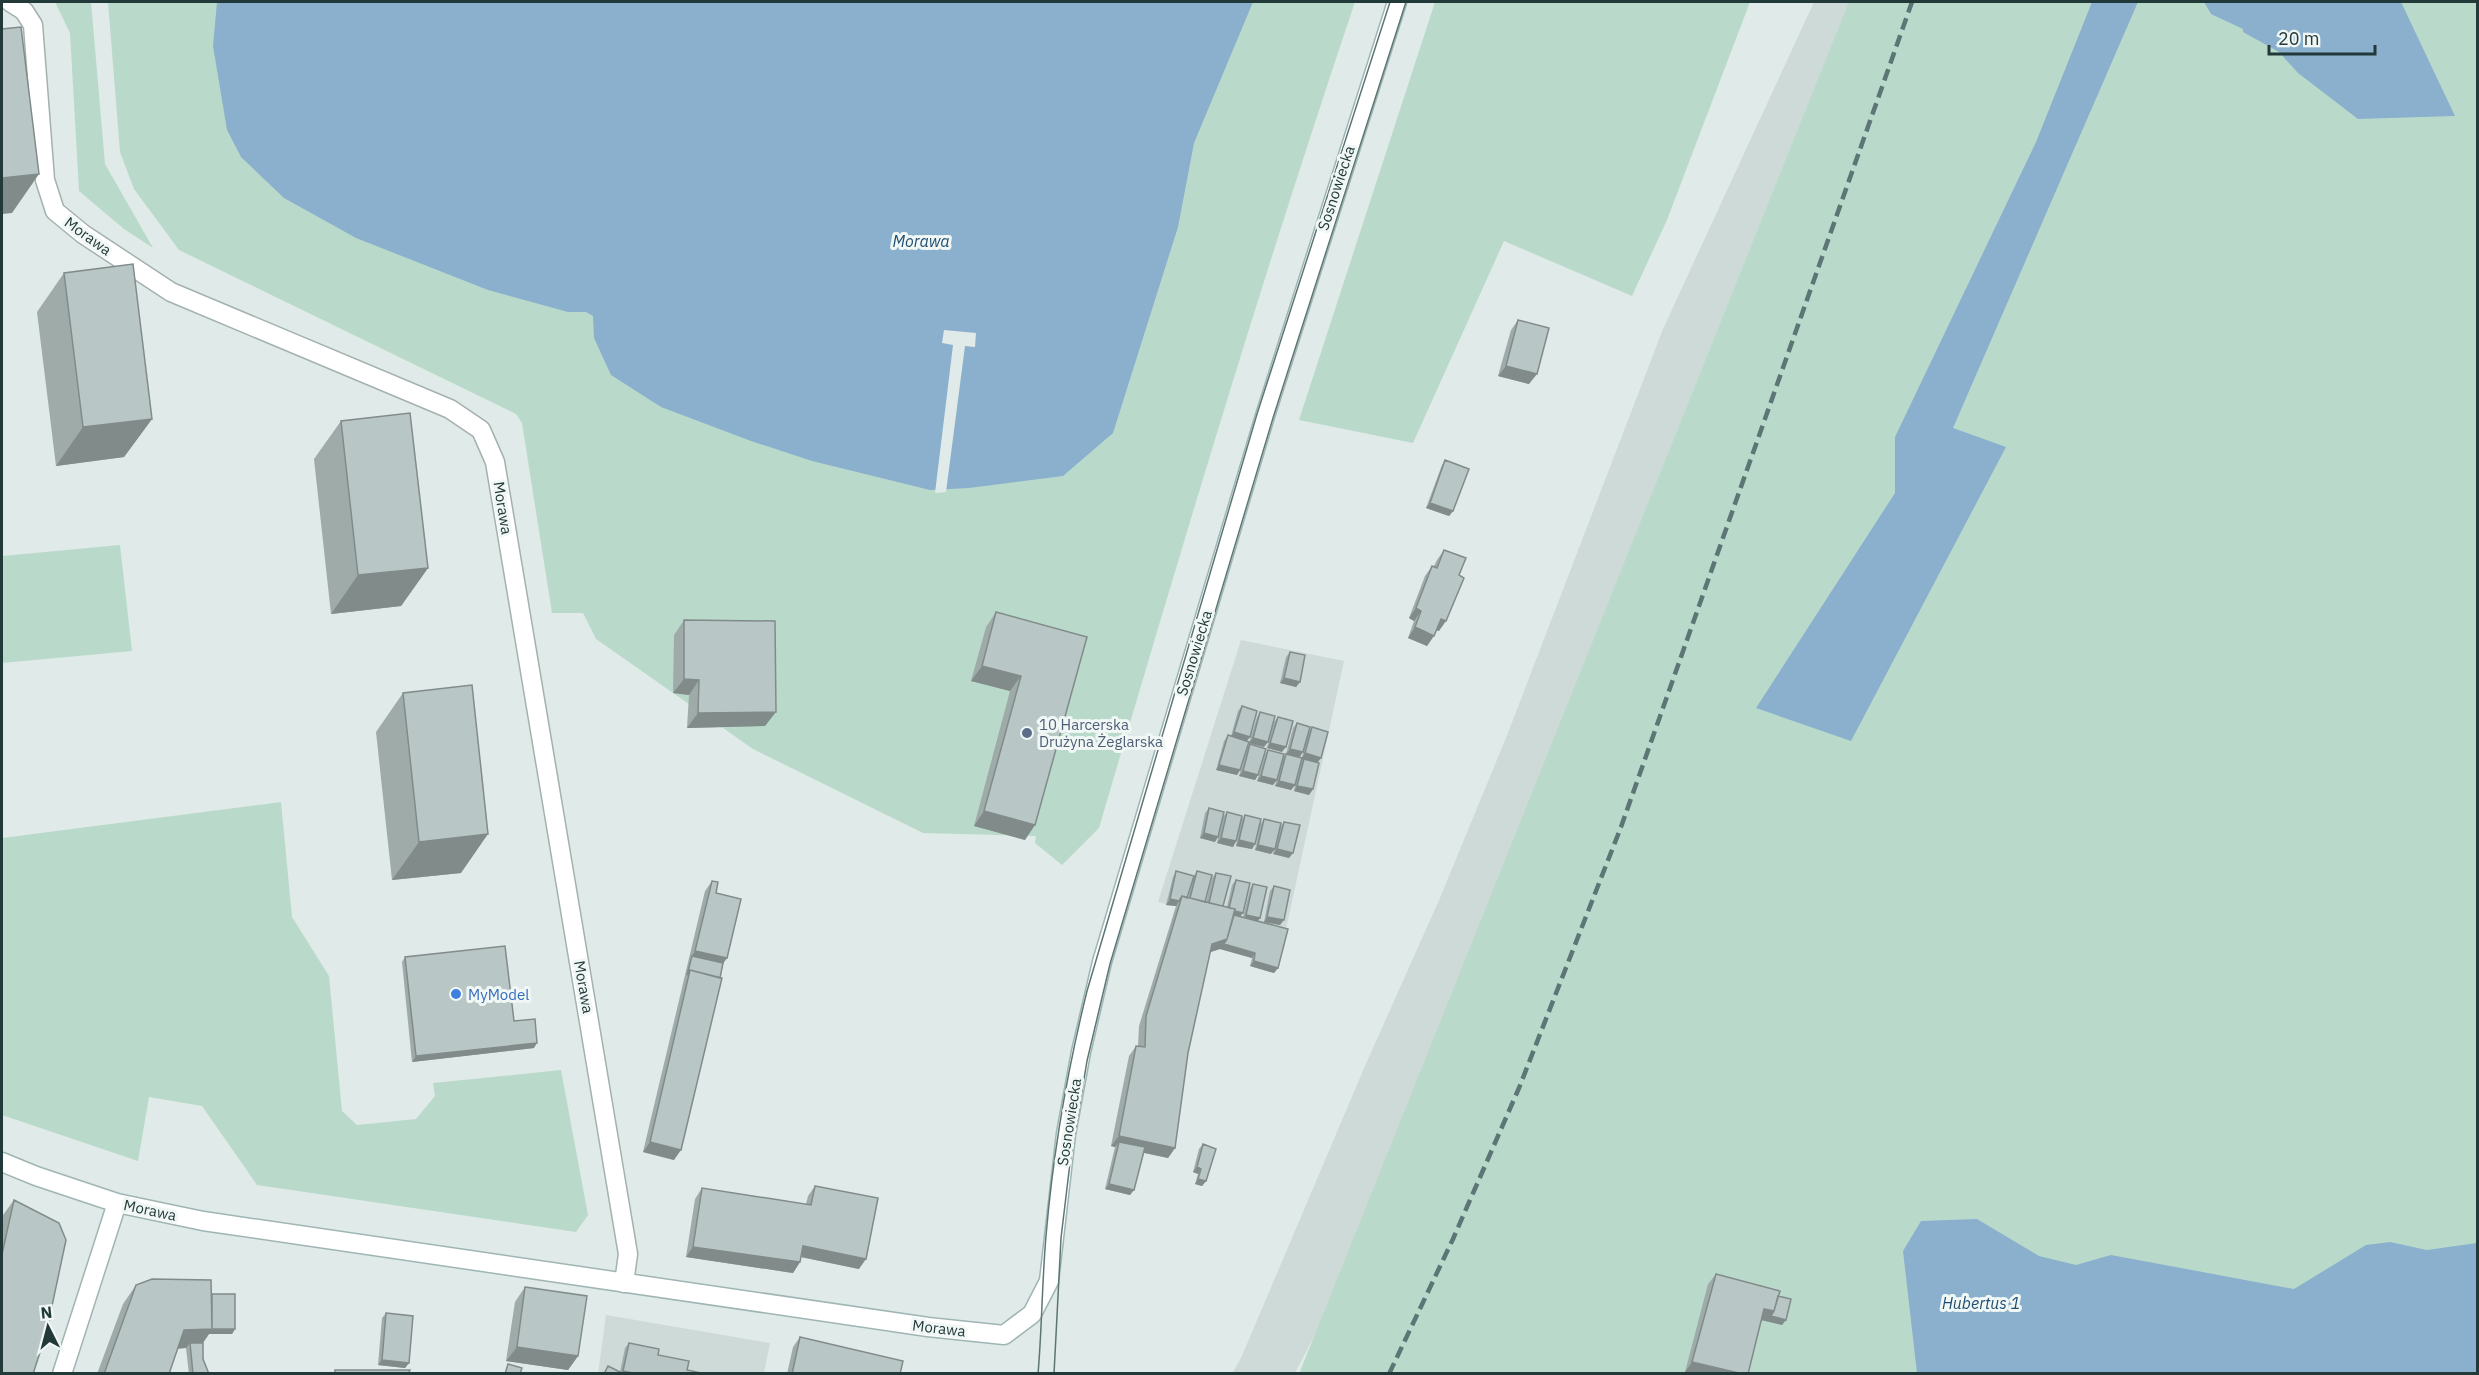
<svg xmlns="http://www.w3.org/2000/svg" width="2479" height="1375" viewBox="0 0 2479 1375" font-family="'IBM Plex Sans',sans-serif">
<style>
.built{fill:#cedad7}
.green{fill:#b9dacb}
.water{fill:#8ab0cd}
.pier{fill:#e0eae8}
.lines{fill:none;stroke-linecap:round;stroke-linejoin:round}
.street-casing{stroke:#a3b1b0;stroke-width:21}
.secondary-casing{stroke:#9fb5b3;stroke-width:21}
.street{stroke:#fff;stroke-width:18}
.secondary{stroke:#fff;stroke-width:18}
.tram{stroke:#5c7575;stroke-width:1.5}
.rail{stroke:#5c7575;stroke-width:4.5;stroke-dasharray:12 6;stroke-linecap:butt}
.wall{fill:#9eaba9;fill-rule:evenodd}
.shaded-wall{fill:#818b8a}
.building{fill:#b8c7c5;stroke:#818b8a;stroke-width:1.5}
.service-dot{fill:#5c6f8a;stroke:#f0f7f5;stroke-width:2}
.shop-dot{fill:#3f7fe0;stroke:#f0f7f5;stroke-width:2}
.labels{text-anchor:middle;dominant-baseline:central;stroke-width:6;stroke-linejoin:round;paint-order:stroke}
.street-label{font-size:15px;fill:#213939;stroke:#f0f7f5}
.service-label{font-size:15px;fill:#4e5e75;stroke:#f0f7f5;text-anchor:start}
.shop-label{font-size:15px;fill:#366cbe;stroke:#f0f7f5;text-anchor:start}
.water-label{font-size:16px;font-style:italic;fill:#1f4d72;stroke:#f0f7f5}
</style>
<rect width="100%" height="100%" fill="#e0eae8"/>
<path class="built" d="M 1814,2 L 1881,2 L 1379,1211 L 1295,1373 L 1232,1374 L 1241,1358 L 1365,1066 L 1440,898 L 1508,733 L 1663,329 Z
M 1241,640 L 1344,661 L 1285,934 L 1158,902 Z
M 606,1315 L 770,1343 L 764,1373 L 598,1374 Z"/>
<path class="green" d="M 55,2 L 91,2 L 105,164 L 153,248 L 124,229 L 79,191 L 70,33 Z
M 108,2 L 1355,2 C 1263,275 1180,552 1099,828 L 1062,865 L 1035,843 L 1036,836 L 923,833 L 753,749 L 596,639 L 583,613 L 552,613 L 522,423 L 516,414 L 179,250 L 134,189 L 120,152 Z
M 1435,2 L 1750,2 L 1667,220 L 1632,296 L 1504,241 L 1413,443 L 1299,420 Z
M 1849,2 L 2477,2 L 2477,1373 L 1299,1374 Z
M 120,545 L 132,651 L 2,663 L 2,556 Z
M 281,802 L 292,917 L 329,976 L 342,1111 L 357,1125 L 416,1119 L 435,1096 L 433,1083 L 561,1070 L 588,1215 L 576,1232 L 257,1185 L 202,1106 L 149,1097 L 138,1161 L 2,1115 L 2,838 Z"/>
<path class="water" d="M 217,2 L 1253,2 L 1194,143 L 1178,227 L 1113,433 L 1063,476 L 969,488 L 930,490 L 812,461 L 751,441 L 661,407 L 611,375 L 594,338 L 593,316 L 586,312 L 568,312 L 488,290 L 356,238 L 284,198 L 241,157 L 227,130 L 213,46 Z
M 2092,2 L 2138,2 L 1953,428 L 2006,447 L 1851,741 L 1756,708 L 1895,493 L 1895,437 L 2036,142 Z
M 2204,2 L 2401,2 L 2455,116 L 2358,119 L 2298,73 L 2279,52 L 2243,32 L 2243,29 L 2211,14 Z
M 1977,1219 L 2039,1256 L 2076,1265 L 2111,1255 L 2294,1289 L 2366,1245 L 2390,1242 L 2427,1250 L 2477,1243 L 2477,1373 L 1917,1373 L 1903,1251 L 1921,1221 Z"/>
<path class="pier" d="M 944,330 L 976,333 L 975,347 L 965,346 L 946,492 L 935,493 L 953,345 L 942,343 Z"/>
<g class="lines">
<g class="street-casing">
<path id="street" d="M 10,2 L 24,11 L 33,25 L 45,180 L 55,211 L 83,234 L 171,292 L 450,409 L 481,430 L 495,462 L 628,1254 L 624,1283"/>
</g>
<g class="secondary-casing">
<path id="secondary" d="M 2,1162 L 36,1176 L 117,1203 L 203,1221 L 928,1327 L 1004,1335 L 1032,1314 L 1049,1281 L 1066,1134 L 1081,1052 L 1102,962 L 1265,416 L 1397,2
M 62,1374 L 117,1203"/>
</g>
<use href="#street" class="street"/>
<use href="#secondary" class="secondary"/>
<path class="tram" d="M 1038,1374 C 1042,1328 1042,1282 1046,1236 C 1053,1153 1067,1072 1087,991 L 1257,414 L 1390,2
M 1054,1374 L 1061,1238 L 1070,1163 L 1087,1061 L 1110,964 L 1273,418 L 1406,2"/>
<path class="rail" d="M 1389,1374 L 1453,1239 L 1519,1088 L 1621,827 L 1912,2"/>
</g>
<path class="wall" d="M 64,273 L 152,419 L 124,457 L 56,466 L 37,312 Z
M 1518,320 L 1529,384 L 1498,376 L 1511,330 Z
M 341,421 L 428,568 L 401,606 L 331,614 L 314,459 Z
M 1445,460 L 1453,511 L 1449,516 L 1426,508 L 1442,465 Z
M 1444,550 L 1459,575 L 1439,631 L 1436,630 L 1427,646 L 1408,638 L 1414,621 L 1409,618 L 1425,576 L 1432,566 L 1434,566 L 1437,560 Z
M 996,612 L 1087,637 L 1025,840 L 974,826 L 1010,691 L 971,681 L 986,627 Z
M 684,620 L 765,726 L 687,728 L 689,695 L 673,693 L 674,635 Z
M 1290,652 L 1300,682 L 1296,687 L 1280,683 L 1286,657 Z
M 403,693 L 461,873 L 392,880 L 376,732 Z
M 1242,706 L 1250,737 L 1247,741 L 1240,770 L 1237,775 L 1216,770 L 1224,741 L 1228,735 L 1231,736 L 1238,711 Z
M 1260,712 L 1264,747 L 1249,743 L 1257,717 Z
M 1278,717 L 1282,752 L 1267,748 L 1274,722 Z
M 1297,723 L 1309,732 L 1312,727 L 1321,758 L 1317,763 L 1313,789 L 1309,795 L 1294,791 L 1296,780 L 1295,785 L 1291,790 L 1275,786 L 1282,760 L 1273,785 L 1257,781 L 1265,755 L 1268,750 L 1282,759 L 1286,754 L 1293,728 ZM 1305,743 L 1302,758 L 1300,757 Z
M 1250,744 L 1258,775 L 1255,780 L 1239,776 L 1247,749 Z
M 1209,808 L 1215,842 L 1200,838 L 1205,813 Z
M 1227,812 L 1236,841 L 1233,847 L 1217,843 L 1223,817 Z
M 1245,815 L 1255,844 L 1252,849 L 1236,846 L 1241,820 Z
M 1264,819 L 1271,854 L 1255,850 L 1260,825 Z
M 1284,822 L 1289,858 L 1273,854 L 1280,827 Z
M 1176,871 L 1188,898 L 1194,876 L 1197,871 L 1205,902 L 1206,902 L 1212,878 L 1216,873 L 1223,906 L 1227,907 L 1232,885 L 1236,880 L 1240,917 L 1243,917 L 1250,889 L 1253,884 L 1260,918 L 1258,921 L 1278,968 L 1274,973 L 1250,966 L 1252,958 L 1220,949 L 1210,952 L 1188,1053 L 1175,1148 L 1168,1158 L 1144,1153 L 1130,1195 L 1105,1189 L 1115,1147 L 1111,1146 L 1129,1056 L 1136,1046 L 1138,1046 L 1139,1026 L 1176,906 L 1166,905 L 1173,877 Z
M 712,881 L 716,893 L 723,963 L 674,1160 L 643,1152 L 705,891 Z
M 1274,886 L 1280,925 L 1264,922 L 1270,891 Z
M 405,957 L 514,1021 L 534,1048 L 412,1062 L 402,962 Z
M 1203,1144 L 1206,1181 L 1202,1186 L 1195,1184 L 1198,1174 L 1193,1172 L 1199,1149 Z
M 815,1186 L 859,1269 L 801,1257 L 800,1262 L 793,1273 L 686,1257 L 695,1199 L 702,1188 L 806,1204 L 808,1196 Z
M 14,1200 L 2,1374 L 2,1223 L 3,1215 Z
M 1716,1274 L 1778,1296 L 1786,1320 L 1782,1325 L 1761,1320 L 1748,1374 L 1693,1374 L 1685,1372 L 1708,1284 Z
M 136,1285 L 212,1294 L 235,1329 L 232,1334 L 209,1334 L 203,1343 L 203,1359 L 209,1374 L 189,1374 L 186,1348 L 177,1349 L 169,1374 L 97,1374 L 123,1304 Z
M 525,1287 L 578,1356 L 568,1370 L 506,1361 L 515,1302 Z
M 386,1313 L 409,1363 L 405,1368 L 378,1365 L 382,1318 Z
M 800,1337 L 900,1374 L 787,1374 L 793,1347 Z
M 629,1343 L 658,1355 L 687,1370 L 706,1374 L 603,1374 L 608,1366 L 620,1372 L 625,1348 Z"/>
<path class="shaded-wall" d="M 39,174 L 12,213 L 2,214 L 2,178 Z
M 1506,366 L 1537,374 L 1529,384 L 1498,376 Z
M 152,419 L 124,457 L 56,466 L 83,427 Z
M 1430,503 L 1453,511 L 1449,516 L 1426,508 Z
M 428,568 L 401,606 L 331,614 L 358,575 Z
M 1416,608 L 1421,611 L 1414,621 L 1409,618 Z
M 1441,619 L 1446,621 L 1439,631 L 1433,629 Z
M 1415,627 L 1434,636 L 1427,646 L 1408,638 Z
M 982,666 L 1021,676 L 1010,691 L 971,681 Z
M 1284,678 L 1300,682 L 1296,687 L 1280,683 Z
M 684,679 L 699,680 L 689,695 L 673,693 Z
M 776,712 L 765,726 L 687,728 L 698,713 Z
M 1234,732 L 1250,737 L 1246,742 L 1231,737 Z
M 1253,738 L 1268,742 L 1264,747 L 1249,743 Z
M 1270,743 L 1286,747 L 1282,752 L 1267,748 Z
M 1290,749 L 1303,752 L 1299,758 L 1286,754 Z
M 1305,753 L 1321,758 L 1317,763 L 1301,759 Z
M 1219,765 L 1240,770 L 1237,775 L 1216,770 Z
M 1243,771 L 1258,775 L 1255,780 L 1239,776 Z
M 1261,776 L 1277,780 L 1273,785 L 1257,781 Z
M 1279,781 L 1295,785 L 1291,790 L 1275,786 Z
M 1297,786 L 1313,789 L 1309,795 L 1294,791 Z
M 984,811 L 1035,825 L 1025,840 L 974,826 Z
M 1204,833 L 1218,837 L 1215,842 L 1200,838 Z
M 488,834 L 461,873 L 392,880 L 419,842 Z
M 1221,838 L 1236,841 L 1233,847 L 1217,843 Z
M 1239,840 L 1255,844 L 1252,849 L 1236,846 Z
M 1258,845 L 1275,849 L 1271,854 L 1255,850 Z
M 1277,849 L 1293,853 L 1289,858 L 1273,854 Z
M 1170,899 L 1179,901 L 1176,906 L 1166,905 Z
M 1229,910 L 1243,913 L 1239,918 L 1231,916 Z
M 1246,915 L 1260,918 L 1256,923 L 1243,920 Z
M 1267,917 L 1284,920 L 1280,925 L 1264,922 Z
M 1227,939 L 1255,953 L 1252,958 L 1220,949 L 1205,954 L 1212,944 Z
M 695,951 L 727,958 L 720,968 L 692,956 Z
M 1254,961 L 1278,968 L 1274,973 L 1250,966 Z
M 537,1043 L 534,1048 L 412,1062 L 416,1056 Z
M 1119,1136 L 1175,1148 L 1168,1158 L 1118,1147 L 1119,1142 L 1115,1147 L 1111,1146 Z
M 650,1142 L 681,1150 L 674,1160 L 643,1152 Z
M 1197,1167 L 1201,1169 L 1198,1174 L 1193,1172 Z
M 1198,1179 L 1206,1181 L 1202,1186 L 1195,1184 Z
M 1109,1184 L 1134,1190 L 1130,1195 L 1105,1189 Z
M 803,1246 L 866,1259 L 859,1269 L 796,1256 Z
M 693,1247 L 800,1262 L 793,1273 L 686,1257 Z
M 1764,1309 L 1774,1311 L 1786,1320 L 1782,1325 L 1757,1319 Z
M 235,1329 L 232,1334 L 209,1334 L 199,1348 L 190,1343 L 186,1348 L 170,1349 L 184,1330 Z
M 517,1347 L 578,1356 L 568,1370 L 506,1361 Z
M 382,1360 L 409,1363 L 405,1368 L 378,1365 Z
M 1692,1362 L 1743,1374 L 1693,1374 L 1685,1372 Z
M 623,1371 L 637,1374 L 621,1374 Z"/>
<path class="building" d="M 21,27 L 39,174 L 2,178 L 2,29 Z
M 133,264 L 152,419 L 83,427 L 64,273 Z
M 1518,320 L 1549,328 L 1537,374 L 1506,366 Z
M 410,413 L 428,568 L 358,575 L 341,421 Z
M 1445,460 L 1469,469 L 1453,511 L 1430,503 Z
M 1444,550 L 1466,558 L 1459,575 L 1464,578 L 1446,621 L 1441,619 L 1434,636 L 1415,627 L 1421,611 L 1416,608 L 1432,566 L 1437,568 Z
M 996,612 L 1087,637 L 1035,825 L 984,811 L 1021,676 L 982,666 Z
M 684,620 L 775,621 L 776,712 L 698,713 L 699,680 L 684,679 Z
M 1290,652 L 1305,655 L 1300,682 L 1284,678 Z
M 472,685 L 488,834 L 419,842 L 403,693 Z
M 1242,706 L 1257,711 L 1250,737 L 1234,732 Z
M 1260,712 L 1275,716 L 1268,742 L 1253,738 Z
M 1278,717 L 1293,721 L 1286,747 L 1270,743 Z
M 1297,723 L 1310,727 L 1303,752 L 1290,749 Z
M 1312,727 L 1328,732 L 1321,758 L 1305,753 Z
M 1228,735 L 1249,742 L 1240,770 L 1219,765 Z
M 1250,744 L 1266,749 L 1258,775 L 1243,771 Z
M 1268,750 L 1284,754 L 1277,780 L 1261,776 Z
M 1286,754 L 1302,758 L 1295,785 L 1279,781 Z
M 1304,759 L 1319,763 L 1313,789 L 1297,786 Z
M 1209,808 L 1224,812 L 1218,837 L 1204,833 Z
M 1227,812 L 1242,816 L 1236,841 L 1221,838 Z
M 1245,815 L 1261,819 L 1255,844 L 1239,840 Z
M 1264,819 L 1281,823 L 1275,849 L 1258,845 Z
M 1284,822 L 1300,825 L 1293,853 L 1277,849 Z
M 1176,871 L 1194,876 L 1187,898 L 1182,896 L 1179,901 L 1170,899 Z
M 1197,871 L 1212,875 L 1205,902 L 1190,898 Z
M 1216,873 L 1231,876 L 1223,906 L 1209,903 Z
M 1236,880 L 1250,883 L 1243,913 L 1235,911 L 1235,909 L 1229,908 Z
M 712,881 L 718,882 L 716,893 L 741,899 L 727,958 L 695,951 Z
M 1253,884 L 1267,887 L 1260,918 L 1246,915 Z
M 1274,886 L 1290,890 L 1284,920 L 1267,917 Z
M 1182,896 L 1235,909 L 1227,939 L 1212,944 L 1188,1053 L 1175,1148 L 1119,1136 L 1136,1046 L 1145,1047 L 1146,1016 Z
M 1234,915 L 1288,929 L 1278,968 L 1254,961 L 1255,953 L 1224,944 L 1227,939 Z
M 505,946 L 514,1021 L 535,1019 L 537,1043 L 416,1056 L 405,957 Z
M 692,956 L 723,963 L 720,978 L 690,970 L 687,975 Z
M 690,970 L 722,978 L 681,1150 L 650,1142 Z
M 1119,1142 L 1145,1147 L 1134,1190 L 1109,1184 Z
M 1203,1144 L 1216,1149 L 1206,1181 L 1198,1179 L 1201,1169 L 1197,1167 Z
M 815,1186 L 878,1198 L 866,1259 L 803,1246 L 800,1262 L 693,1247 L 702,1188 L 811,1205 Z
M 14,1200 L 59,1223 L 66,1240 L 46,1334 L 33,1374 L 2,1374 L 2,1254 Z
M 1716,1274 L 1780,1291 L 1774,1311 L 1764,1309 L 1748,1374 L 1743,1374 L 1692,1362 Z
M 152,1279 L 211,1280 L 212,1329 L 184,1330 L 169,1374 L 104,1374 L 136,1285 Z
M 525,1287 L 587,1296 L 578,1356 L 517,1347 Z
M 212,1294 L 235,1294 L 235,1329 L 212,1329 Z
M 1778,1296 L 1791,1299 L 1786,1320 L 1771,1316 L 1774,1311 Z
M 386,1313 L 413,1316 L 409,1363 L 382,1360 Z
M 800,1337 L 903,1361 L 900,1374 L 792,1374 Z
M 190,1343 L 203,1343 L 203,1359 L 209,1374 L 193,1374 Z
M 629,1343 L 659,1349 L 658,1355 L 689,1361 L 687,1370 L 706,1374 L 637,1374 L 623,1371 Z
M 508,1364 L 522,1368 L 520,1374 L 505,1374 Z
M 608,1366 L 624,1374 L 604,1374 Z
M 335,1370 L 410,1370 L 408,1374 L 288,1374 L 335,1373 Z"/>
<circle class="service-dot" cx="1027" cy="733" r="6"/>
<circle class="shop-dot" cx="456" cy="994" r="6"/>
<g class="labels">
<g class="street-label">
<text transform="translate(1336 188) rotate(-72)">Sosnowiecka</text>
<text transform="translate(88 236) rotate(36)">Morawa</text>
<text transform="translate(503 508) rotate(81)">Morawa</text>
<text transform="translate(1194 653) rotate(-73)">Sosnowiecka</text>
<text transform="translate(584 987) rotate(80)">Morawa</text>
<text transform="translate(1069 1122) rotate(-81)">Sosnowiecka</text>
<text transform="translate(150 1210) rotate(12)">Morawa</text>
<text transform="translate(939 1328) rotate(7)">Morawa</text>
</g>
<g class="service-label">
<text x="1039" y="724">10 Harcerska<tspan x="1039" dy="17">Drużyna Żeglarska</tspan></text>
</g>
<g class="shop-label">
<text x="468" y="994">MyModel</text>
</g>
<g class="water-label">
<text x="921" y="241">Morawa</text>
<text x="1981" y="1303">Hubertus 1</text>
</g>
</g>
<rect width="2479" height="1375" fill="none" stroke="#213939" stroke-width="6"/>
<g transform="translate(48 1327) rotate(354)" stroke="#f0f7f5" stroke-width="4.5" paint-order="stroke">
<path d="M0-4.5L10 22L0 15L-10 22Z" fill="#213939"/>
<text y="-9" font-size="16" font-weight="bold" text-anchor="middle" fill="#213939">N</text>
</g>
<path d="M2269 45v9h106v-9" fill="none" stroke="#213939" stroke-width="3"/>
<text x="2278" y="45" font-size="18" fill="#213939" stroke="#f0f7f5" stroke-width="4.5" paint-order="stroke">20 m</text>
</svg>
